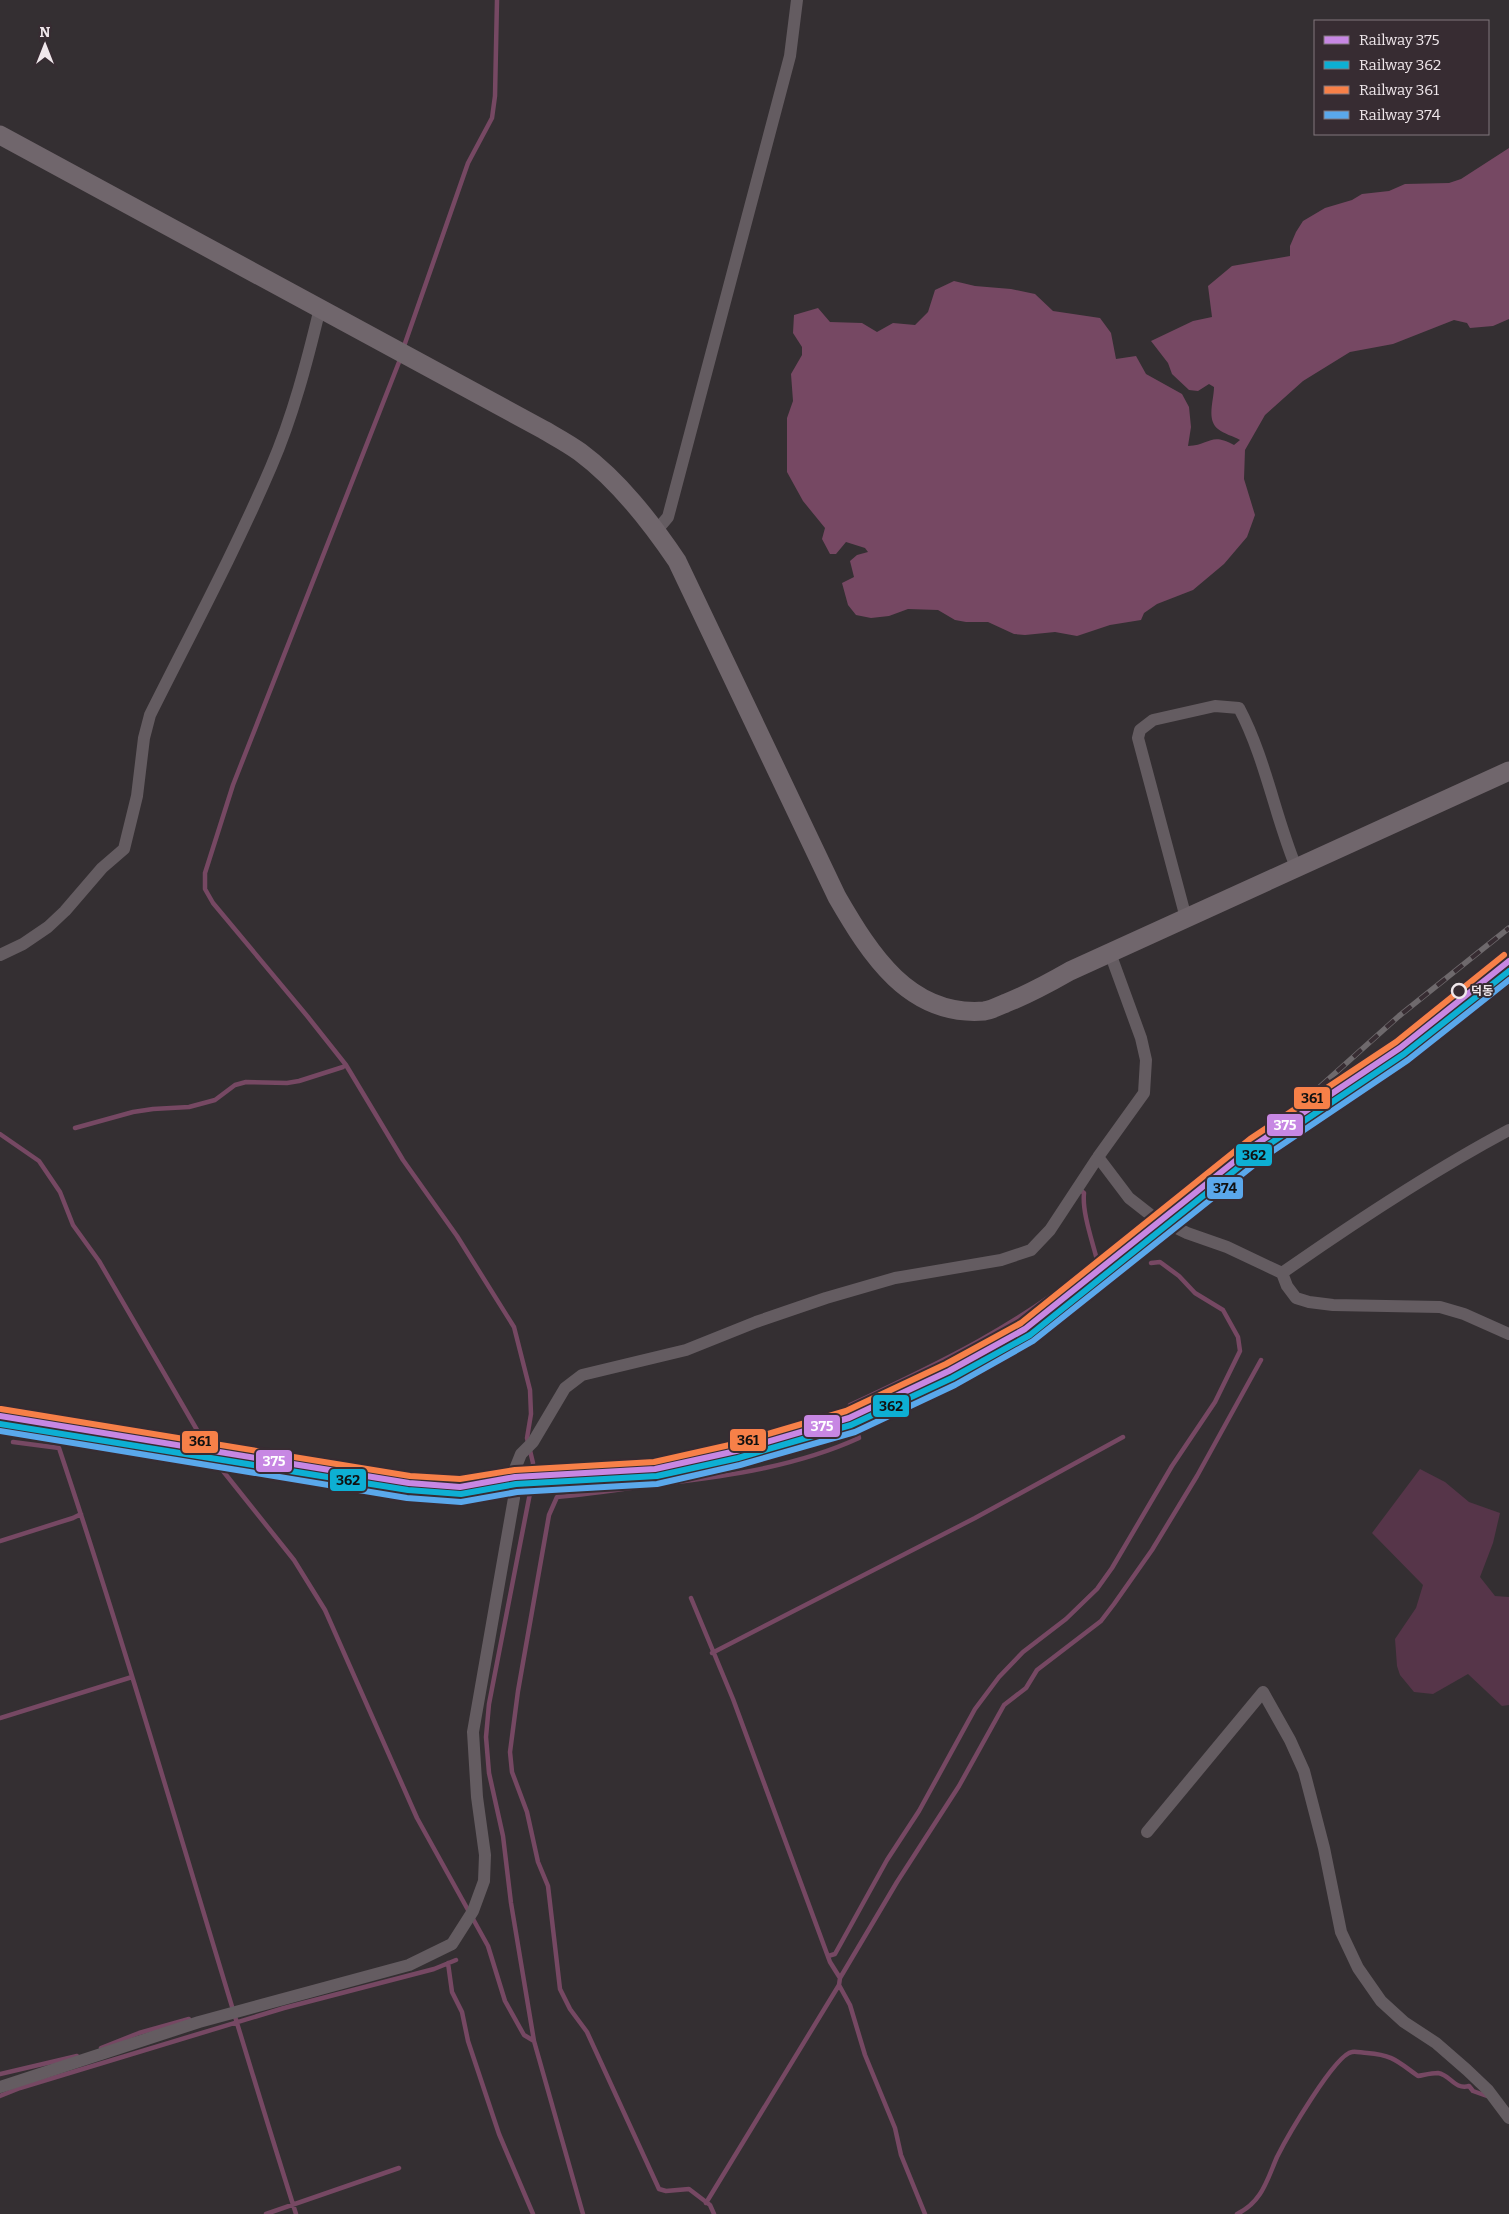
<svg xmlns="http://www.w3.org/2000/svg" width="1509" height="2214" viewBox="0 0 1509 2214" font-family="Bitter,'Noto Sans KR',serif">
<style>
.green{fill:#563549}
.water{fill:#764863}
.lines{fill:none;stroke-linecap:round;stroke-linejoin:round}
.stream{stroke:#764863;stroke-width:4.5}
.minor{stroke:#645c61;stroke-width:12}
.secondary{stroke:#70666c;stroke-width:19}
.rail-casing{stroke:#6e696c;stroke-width:5.5}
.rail{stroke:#372c32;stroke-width:4;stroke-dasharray:11;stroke-linecap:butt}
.rail-1-casing{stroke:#372c32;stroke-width:10}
.rail-2-casing{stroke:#372c32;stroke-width:10}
.rail-3-casing{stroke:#372c32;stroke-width:10}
.rail-4-casing{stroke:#372c32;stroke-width:10}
.rail-1{stroke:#c787e3;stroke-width:6}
.rail-2{stroke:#0dafd3;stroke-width:6}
.rail-3{stroke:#f78048;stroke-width:6}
.rail-4{stroke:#5aa8eb;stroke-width:6}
.stop-dot{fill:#372c32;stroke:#efe7eb;stroke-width:2.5}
.labels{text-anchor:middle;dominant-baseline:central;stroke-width:4;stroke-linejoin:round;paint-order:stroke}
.stop-label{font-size:12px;font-weight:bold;fill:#efe7eb;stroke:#372c32;text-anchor:start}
.line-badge{stroke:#372c32;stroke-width:2}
.badge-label{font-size:14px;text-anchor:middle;font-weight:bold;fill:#fff}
.pale-badge-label{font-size:14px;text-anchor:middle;font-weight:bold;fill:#111}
</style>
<rect width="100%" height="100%" fill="#342f32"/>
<path class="green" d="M 1420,1469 L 1445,1482 L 1469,1502 L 1500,1513 L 1493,1543 L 1480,1577 L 1495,1596 L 1509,1597 L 1509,1705 L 1502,1706 L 1468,1674 L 1433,1694 L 1414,1692 L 1400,1675 L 1397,1666 L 1395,1639 L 1416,1608 L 1423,1585 L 1372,1533 Z"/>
<path class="water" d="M 1509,148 L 1509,319 L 1493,326 L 1470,328 L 1467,323 L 1454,320 L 1393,344 L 1350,352 L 1303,381 L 1265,415 L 1245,450 L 1244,479 L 1255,515 L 1247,537 L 1224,564 L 1193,590 L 1157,604 L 1144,613 L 1141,620 L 1110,625 L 1077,636 L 1055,632 L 1025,635 L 1014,634 L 988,622 L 966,622 L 955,620 L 938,610 L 908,609 L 889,616 L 871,618 L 856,615 L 848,605 L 842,583 L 854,577 L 850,561 L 857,555 L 868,552 L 865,548 L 846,542 L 836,554 L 830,554 L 822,539 L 825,528 L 803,501 L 787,472 L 787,418 L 793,401 L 791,374 L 802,355 L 802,347 L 793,333 L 794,315 L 818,308 L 830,322 L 862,323 L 877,332 L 893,323 L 915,325 L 928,312 L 935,290 L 954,281 L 975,286 L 1011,289 L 1035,294 L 1053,311 L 1100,318 L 1111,333 L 1116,359 L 1136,356 L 1146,374 L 1182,394 L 1189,407 L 1191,427 L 1188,446 C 1211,445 1210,432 1234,445 L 1240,440 C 1233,436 1224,434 1218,429 C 1206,420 1214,400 1214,387 L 1209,384 L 1198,391 L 1189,390 L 1172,374 L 1168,363 L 1151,341 L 1193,321 L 1212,317 L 1208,286 L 1232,266 L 1290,256 L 1290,246 L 1296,232 L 1303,221 L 1325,208 L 1352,200 L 1362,194 L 1389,191 L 1405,184 L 1449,183 L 1461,179 Z"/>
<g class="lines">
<path class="stream" d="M 403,349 L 468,163 L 492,118 L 495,96 L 497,0
M 401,357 L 233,785 L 205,873 L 205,889 L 213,903 L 308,1017 L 346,1065 L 403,1160 L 457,1236 L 514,1327 L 530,1390 L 531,1414 L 527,1438 L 533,1463 L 531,1488 L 489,1704 L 486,1737 L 489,1773 L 503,1836 L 511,1903 L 534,2041
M 75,1128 L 133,1112 L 153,1109 L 189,1107 L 215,1100 L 235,1085 L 246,1082 L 287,1083 L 299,1081 L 343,1067 L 346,1065
M 0,1134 L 39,1161 L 60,1192 L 73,1225 L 99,1261 L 215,1461 L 294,1560 L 325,1610 L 417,1818 L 488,1946 L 505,2001 L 524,2035 L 534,2041 L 583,2214
M 13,1442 L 59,1448 C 144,1702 215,1959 296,2214
M 0,1541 L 73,1518 L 81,1514
M 691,1598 L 733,1699 L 830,1962 L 840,1978
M 712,1653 L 975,1518 L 1123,1437
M 0,1718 L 132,1677
M 828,1956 L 835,1954 L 887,1860 L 919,1811 L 975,1709 L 999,1677 L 1023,1652 L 1066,1619 L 1097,1589 L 1112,1568 L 1172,1466 L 1215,1402 L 1240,1351 L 1238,1337 L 1223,1310 L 1195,1293 L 1179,1276 L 1160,1262 L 1151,1263
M 448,1963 L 452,1992 L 462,2012 L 468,2041 L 499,2134 L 533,2214
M 101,2048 L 139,2033 L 189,2019
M 0,2074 L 77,2056
M 0,2096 L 20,2088 L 284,2008 L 434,1969 L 456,1960
M 706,2203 L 839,1985
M 266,2214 L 399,2168
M 714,2214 L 710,2205 L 689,2189 L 666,2191 L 659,2189 L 587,2032 L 570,2009 L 560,1989 L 548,1886 L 538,1862 L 527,1812 L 512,1772 L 510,1752 L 518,1691 L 549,1515 L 557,1497 C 594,1494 630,1488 667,1483 C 731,1476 800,1465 859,1438 L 850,1405 C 936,1365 1024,1323 1097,1260 C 1092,1240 1082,1212 1084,1193 L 1079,1189
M 925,2214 L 901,2155 L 895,2128 L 865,2055 L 850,2005 L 839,1985 L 840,1978 L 897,1882 L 959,1786 L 1004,1705 L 1026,1688 L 1037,1670 L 1101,1621 L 1114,1604 L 1152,1550 L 1197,1476 L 1261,1360
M 1237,2214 C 1262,2202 1267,2180 1277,2157 C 1286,2139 1335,2054 1352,2052 C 1356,2051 1362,2053 1367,2053 C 1393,2055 1397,2061 1418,2076 C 1424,2075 1431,2073 1438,2073 C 1451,2075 1454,2090 1469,2086 L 1473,2091 L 1487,2096"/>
<path class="minor" d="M 657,530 L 668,517 L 790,56 L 797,0
M 1186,918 L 1138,738 L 1140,730 L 1153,720 L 1215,706 L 1239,708 C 1265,757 1275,816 1296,867
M 0,955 L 23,944 L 48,927 L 65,911 L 102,868 L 124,849 L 137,796 L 144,738 L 150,715 C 191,633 235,551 271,467 C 293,416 307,362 320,308
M 1098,1157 L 1129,1198 L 1152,1216 L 1187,1233 L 1227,1247 L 1282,1273 L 1287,1286 L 1296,1298 L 1309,1302 L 1333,1305 L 1440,1307 L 1464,1314 L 1509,1334
M 1282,1273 C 1355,1222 1430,1172 1509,1130
M 1147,1832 L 1263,1692 L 1290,1740 L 1304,1771 L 1324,1848 L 1341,1932 L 1358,1968 L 1381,2001 L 1404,2022 L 1436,2043 L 1467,2070 L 1488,2090 L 1509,2118
M 0,2087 L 199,2022 L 409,1965 L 452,1944 L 473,1911 L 484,1881 L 485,1855 L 477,1797 L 473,1732 L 514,1498 L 515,1469 L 521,1454 L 533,1442 L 565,1388 L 582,1375 L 686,1350 L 756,1322 L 826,1298 L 895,1278 L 1001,1260 L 1031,1250 L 1050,1230 L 1098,1157 L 1144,1093 L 1146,1060 L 1141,1038 L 1110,953"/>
<path class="secondary" d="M 0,135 L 544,430 C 556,437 569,444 580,452 C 619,481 650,521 677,561 L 837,897 C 870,954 909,1017 984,1011 C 991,1010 999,1006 1006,1003 C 1029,994 1049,983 1070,971 L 1509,771"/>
<g class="rail-casing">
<path id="rail" d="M 1255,1145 L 1399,1016 L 1509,928"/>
</g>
<use href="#rail" class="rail"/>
<g class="rail-1-casing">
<path id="rail-1" d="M 0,1416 L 409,1483 L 460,1487 L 515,1477 L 655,1469 L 736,1451 L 849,1418 L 949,1371 L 1025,1329 L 1255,1145 L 1400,1048 L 1509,961"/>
</g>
<g class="rail-2-casing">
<path id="rail-2" d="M 0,1424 L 408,1490 L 461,1494 L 516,1484 L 657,1476 L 738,1458 L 851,1425 L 952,1378 L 1030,1335 L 1259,1151 L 1404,1054 L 1509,971"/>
</g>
<g class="rail-3-casing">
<path id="rail-3" d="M 1,1409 L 410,1476 L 460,1479 L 515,1470 L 654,1462 L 734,1444 L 846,1411 L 946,1364 L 1021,1323 L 1250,1139 L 1396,1042 L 1504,955"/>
</g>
<g class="rail-4-casing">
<path id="rail-4" d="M 0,1431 L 407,1498 L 461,1502 L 517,1492 L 657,1484 L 740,1465 L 855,1432 L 955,1385 L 1033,1341 L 1264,1157 L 1408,1060 L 1509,980"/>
</g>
<use href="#rail-1" class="rail-1"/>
<use href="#rail-2" class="rail-2"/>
<use href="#rail-3" class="rail-3"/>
<use href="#rail-4" class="rail-4"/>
</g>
<circle class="stop-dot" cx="1459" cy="991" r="7"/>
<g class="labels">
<g class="stop-label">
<text x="1471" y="991">덕동</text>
</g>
</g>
<g class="line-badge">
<rect x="1293" y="1086" width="38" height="24" rx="5" fill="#f78048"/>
<rect x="1266" y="1113" width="38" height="24" rx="5" fill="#c787e3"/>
<rect x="1235" y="1143" width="38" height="24" rx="5" fill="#0dafd3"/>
<rect x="1206" y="1176" width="38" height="24" rx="5" fill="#5aa8eb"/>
<rect x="872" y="1394" width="38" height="24" rx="5" fill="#0dafd3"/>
<rect x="803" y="1414" width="38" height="24" rx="5" fill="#c787e3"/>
<rect x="729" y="1428" width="38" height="24" rx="5" fill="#f78048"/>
<rect x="181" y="1430" width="38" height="24" rx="5" fill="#f78048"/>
<rect x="255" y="1449" width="38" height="24" rx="5" fill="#c787e3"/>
<rect x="329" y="1468" width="38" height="24" rx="5" fill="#0dafd3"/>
</g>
<g class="badge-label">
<text x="1285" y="1130">375</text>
<text x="822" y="1431">375</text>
<text x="274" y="1466">375</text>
</g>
<g class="pale-badge-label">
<text x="1312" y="1103">361</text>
<text x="1254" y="1160">362</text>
<text x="1225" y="1193">374</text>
<text x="891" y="1411">362</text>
<text x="748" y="1445">361</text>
<text x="200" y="1446">361</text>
<text x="348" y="1485">362</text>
</g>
<rect x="1314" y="20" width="175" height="115" fill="#372c32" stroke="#81777c"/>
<rect x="1324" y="36" width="25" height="8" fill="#c787e3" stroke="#81777c"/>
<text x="1359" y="45" font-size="15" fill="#efe7eb">Railway 375</text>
<rect x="1324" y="61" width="25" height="8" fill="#0dafd3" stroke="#81777c"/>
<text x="1359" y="70" font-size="15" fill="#efe7eb">Railway 362</text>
<rect x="1324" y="86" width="25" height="8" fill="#f78048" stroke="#81777c"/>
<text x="1359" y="95" font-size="15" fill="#efe7eb">Railway 361</text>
<rect x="1324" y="111" width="25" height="8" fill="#5aa8eb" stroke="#81777c"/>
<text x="1359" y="120" font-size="15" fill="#efe7eb">Railway 374</text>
<g transform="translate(45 45)" stroke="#372c32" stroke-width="4" paint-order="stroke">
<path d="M0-4L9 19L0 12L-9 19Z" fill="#efe7eb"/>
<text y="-8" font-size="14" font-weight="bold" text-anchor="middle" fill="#efe7eb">N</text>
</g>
</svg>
